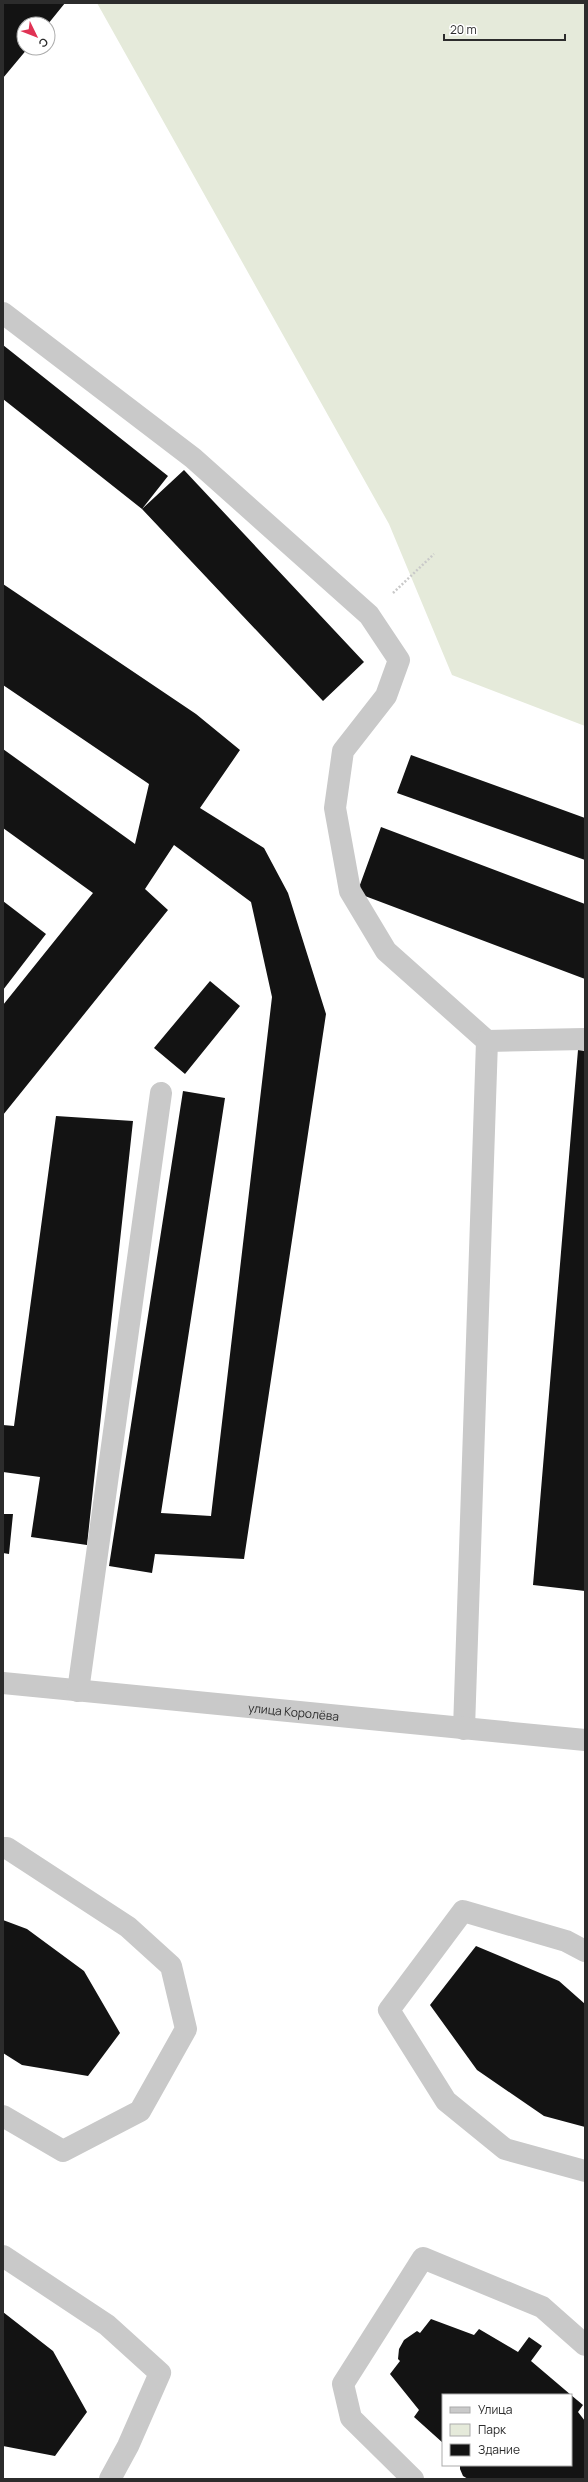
<svg xmlns="http://www.w3.org/2000/svg" width="588" height="2482" viewBox="0 0 588 2482" font-family="Manrope,sans-serif">
<style>
.green{fill:#e5eada}
.building{fill:#131313}
.lines{fill:none;stroke-linecap:round;stroke-linejoin:round}
.path{stroke:#c9c9c9;stroke-width:2.5;stroke-dasharray:2 2;stroke-linecap:butt}
.minor{stroke:#c9c9c9;stroke-width:22}
.labels{text-anchor:middle;dominant-baseline:central;stroke-width:4;stroke-linejoin:round;paint-order:stroke}
.street-label{font-size:12px;fill:#2c2c2c;stroke:#fff}
</style>
<rect width="100%" height="100%" fill="#fff"/>
<path class="green" d="M 97,3 L 585,3 L 585,726 L 452,675 L 389,524 Z"/>
<path class="building" d="M 3,3 L 65,3 L 48,24 L 24,24 L 24,48 L 28,48 L 3,78 Z
M 3,345 L 168,476 L 142,509 L 3,399 Z
M 184,470 L 364,662 L 323,701 L 142,509 Z
M 3,584 L 196,714 L 240,750 L 200,808 L 264,848 L 288,893 L 326,1014 L 244,1559 L 155,1554 L 152,1573 L 109,1566 L 183,1091 L 225,1098 L 161,1513 L 211,1516 L 272,997 L 251,902 L 174,845 L 145,889 L 168,910 L 3,1115 L 3,1005 L 93,893 L 3,828 L 3,749 L 135,844 L 149,784 L 3,685 Z
M 411,755 L 585,818 L 585,860 L 397,793 Z
M 381,827 L 585,904 L 585,979 L 357,893 Z
M 3,901 L 46,934 L 3,990 Z
M 210,981 L 240,1006 L 185,1074 L 154,1048 Z
M 578,1050 L 585,1051 L 585,1591 L 533,1585 Z
M 56,1116 L 133,1121 L 87,1545 L 31,1537 L 40,1477 L 3,1472 L 3,1425 L 14,1426 Z
M 3,1514 L 13,1514 L 9,1554 L 3,1553 Z
M 3,1920 L 27,1929 L 84,1971 L 120,2033 L 88,2076 L 22,2065 L 3,2053 Z
M 476,1946 L 559,1981 L 585,2004 L 585,2127 L 544,2116 L 477,2070 L 430,2005 Z
M 3,2312 L 53,2351 L 87,2412 L 55,2456 L 3,2446 Z
M 431,2319 L 474,2335 L 479,2329 L 518,2352 L 529,2337 L 542,2346 L 531,2361 L 571,2395 L 443,2395 L 443,2443 L 414,2417 L 419,2410 L 390,2374 L 400,2361 L 398,2359 L 399,2349 L 404,2340 L 417,2331 L 420,2333 Z
M 571,2395 L 583,2405 L 578,2412 L 585,2421 L 585,2479 L 468,2479 L 463,2476 L 460,2469 L 460,2465 L 571,2465 Z"/>
<g class="lines">
<path class="path" d="M 393,593 L 434,554"/>
<g class="minor">
<path d="M 3,313 L 193,458 L 369,615 L 399,660 L 386,696 L 343,751 L 335,808 L 350,891 L 386,951 L 487,1041 L 464,1729"/>
<path d="M 487,1041 L 585,1039"/>
<path id="s1" d="M 3,1683 L 585,1740"/>
<path d="M 78,1691 L 161,1093"/>
<path d="M 3,1848 L 7,1848 L 128,1927 L 171,1966 L 186,2029 L 140,2111 L 63,2151 L 3,2116"/>
<path d="M 585,1951 L 566,1941 L 463,1911 L 389,2010 L 446,2101 L 505,2149 L 585,2171"/>
<path d="M 3,2256 L 107,2325 L 160,2373 L 128,2446 L 110,2479"/>
<path d="M 413,2479 L 351,2418 L 343,2384 L 423,2258 L 542,2307 L 585,2345"/>
</g>
</g>
<g class="labels">
<g class="street-label">
<text stroke="none"><textPath href="#s1" startOffset="292">улица Королёва</textPath></text>
</g>
</g>
<rect width="588" height="2482" fill="none" stroke="#2c2c2c" stroke-width="8"/>
<rect x="442" y="2394" width="130" height="72" fill="#ffffff" stroke="#ababab"/>
<rect x="450" y="2407" width="20" height="6" fill="#c9c9c9" stroke="#ababab"/>
<text x="478" y="2414" font-size="12" fill="#2c2c2c">Улица</text>
<rect x="450" y="2424" width="20" height="12" fill="#e5eada" stroke="#ababab"/>
<text x="478" y="2434" font-size="12" fill="#2c2c2c">Парк</text>
<rect x="450" y="2444" width="20" height="12" fill="#131313" stroke="#ababab"/>
<text x="478" y="2454" font-size="12" fill="#2c2c2c">Здание</text>
<g transform="translate(36 36) rotate(133)"><circle r="19" fill="#ffffff" stroke="#ababab"/>
<path d="M0-3L7 15L0 10L-7 15Z" fill="#e03254"/>
<text y="-6" font-size="11" font-weight="bold" text-anchor="middle" fill="#2c2c2c">С</text>
</g>
<path d="M444 34v6h121v-6" fill="none" stroke="#2c2c2c" stroke-width="2"/>
<text x="450" y="34" font-size="12" fill="#2c2c2c" stroke="#ffffff" stroke-width="3" paint-order="stroke">20 m</text>
</svg>
